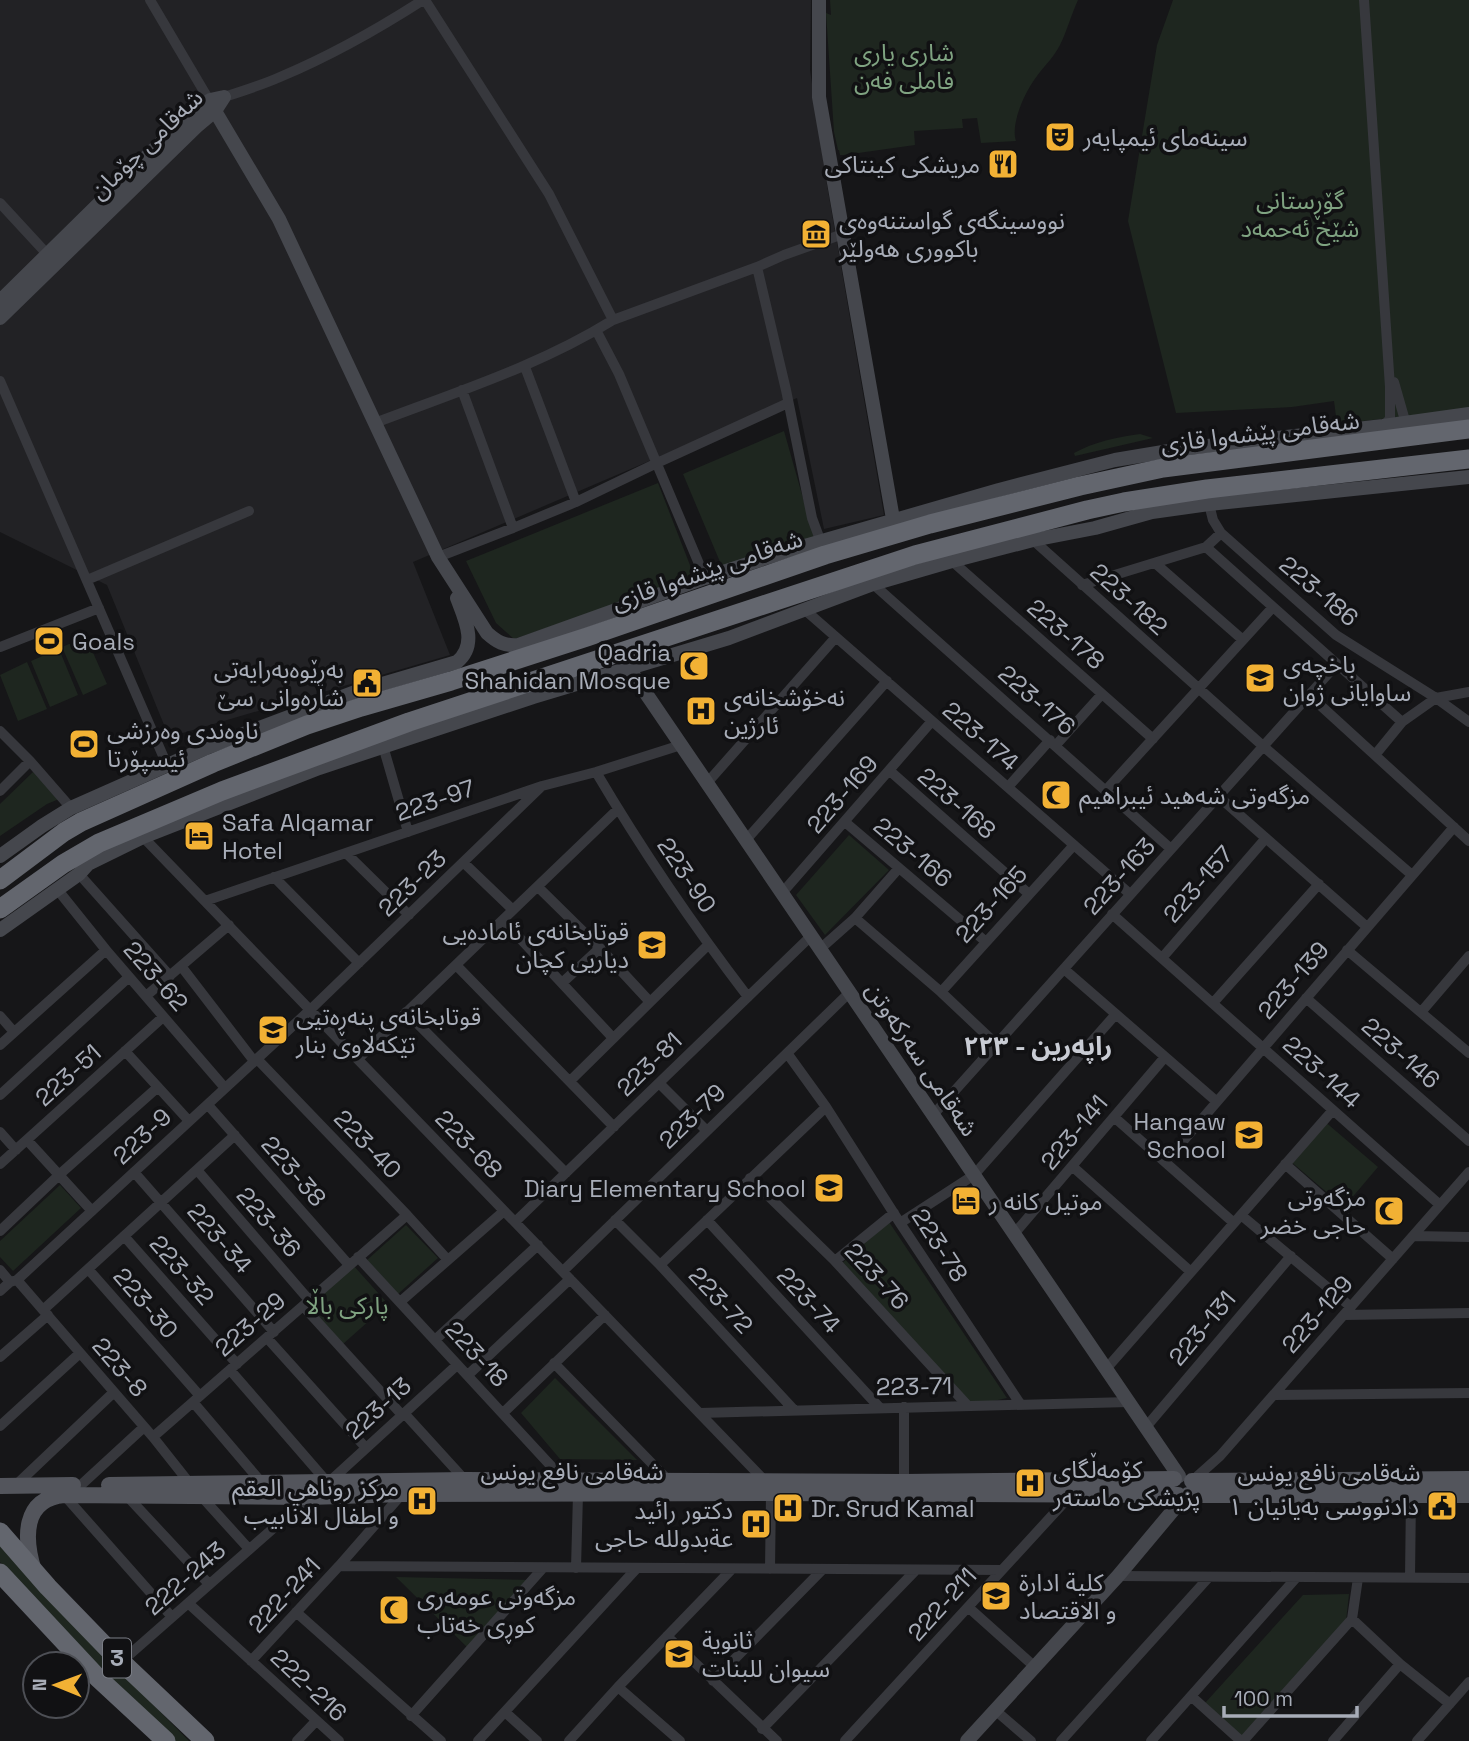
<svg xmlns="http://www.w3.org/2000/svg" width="1469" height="1741" viewBox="0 0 1469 1741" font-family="'Space Grotesk','Noto Sans Arabic',sans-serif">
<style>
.built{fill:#222225}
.green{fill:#1e261f}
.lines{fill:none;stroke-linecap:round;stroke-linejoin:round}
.street{stroke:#37383d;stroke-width:10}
.secondary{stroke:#45474d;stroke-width:14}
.primary{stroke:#53555c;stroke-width:16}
.highway{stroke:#63666e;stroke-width:19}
.labels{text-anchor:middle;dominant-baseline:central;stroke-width:7;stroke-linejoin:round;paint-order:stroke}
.shield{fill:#111113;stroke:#7b7e86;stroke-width:2}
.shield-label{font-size:23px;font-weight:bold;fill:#a8adb8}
.park-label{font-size:24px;fill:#7fa381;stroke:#111113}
.poi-label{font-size:24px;fill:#a8adb8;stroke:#111113;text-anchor:start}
.street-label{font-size:24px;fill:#a8adb8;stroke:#111113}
.neighbourhood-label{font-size:26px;font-weight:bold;fill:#c9ccd4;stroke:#111113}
</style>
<rect width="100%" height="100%" fill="#161618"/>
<path class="built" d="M 0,0 L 811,0 L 810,70 L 827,185 L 884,515 L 824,529 L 797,398 L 413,562 L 450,655 L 169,737 L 107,585 L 0,532 Z"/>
<path class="green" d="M 830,0 L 1078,0 C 1071,15 1067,31 1060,45 C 1054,57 1045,65 1037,76 C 1026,90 1010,123 1016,141 L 981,143 L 977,118 L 962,119 L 963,128 L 914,131 L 915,145 L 844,155 L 840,155 L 839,150 L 838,150 L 834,132 L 826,13 L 831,15 Z
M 1173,0 L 1469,0 L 1469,409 L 1337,424 L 1334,401 L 1292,407 L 1176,413 L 1128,221 L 1157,45 Z
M 784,431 L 814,537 L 723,569 L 683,474 Z
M 1140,434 L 1153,438 L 1075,456 L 1074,453 C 1094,442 1117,437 1140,434 Z
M 658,483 L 695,578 L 514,639 L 496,623 L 466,561 Z
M 86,637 L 107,684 L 83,695 L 62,647 Z
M 59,649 L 78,695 L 50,707 L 31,661 Z
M 27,662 L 47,709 L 18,721 L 0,675 Z
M 33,772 L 59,799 L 47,804 L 0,836 L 0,804 Z
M 849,835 L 889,870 L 825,935 L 796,895 Z
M 1323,1120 L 1378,1167 L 1344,1207 L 1289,1160 Z
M 60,1185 L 81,1208 L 13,1271 L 0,1257 L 0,1241 Z
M 889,1222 L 1007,1398 L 971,1406 L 841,1264 Z
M 406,1225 L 438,1258 L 398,1294 L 367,1260 Z
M 353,1265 L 388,1304 L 343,1344 L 307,1307 Z
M 555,1378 L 637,1460 L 560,1459 L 521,1413 Z
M 0,1542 L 117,1668 L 189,1741 L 175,1741 L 63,1632 L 0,1562 Z
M 396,1577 L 533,1580 L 471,1651 Z
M 1349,1594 L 1346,1621 L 1243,1737 L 1205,1703 L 1303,1595 Z"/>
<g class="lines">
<path class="street" d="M 150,0 L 212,105
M 425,0 L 549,194 L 613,320
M 1364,0 L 1390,387 L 1390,419 L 1383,426
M 224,97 C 243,91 262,85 280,77 C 330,56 378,29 423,0
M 0,203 L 47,254
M 757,267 L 786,390 L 812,518 L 822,545
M 596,330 L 619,374 L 705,578
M 525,367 L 576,502
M 0,381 L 167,765
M 1394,382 L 1404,417 L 1409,422
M 462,390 L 513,528
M 375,423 C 456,392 539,366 613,320 L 757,267 L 784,255 L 843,234
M 1208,500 L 1213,520 L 1221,533 L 1336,635 L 1436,698 L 1469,722
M 1033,540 L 1263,746 L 1412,875
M 1206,547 L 1402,722
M 438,557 L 513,528 L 576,502 L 657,463 L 788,403
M 952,561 L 1153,739
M 1155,563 L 1243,640
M 87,580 L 249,511
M 873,584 L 1171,849
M 1082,585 L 1206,547 L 1221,533
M 805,610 L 1130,894
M 0,647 L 99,608
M 1309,695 L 1469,841
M 0,731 L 30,761 L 71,808
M 1056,745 L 1102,694
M 383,746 L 408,832
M 1375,755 L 1402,722 L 1436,698 L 1469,692
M 890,771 L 1029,894
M 596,772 C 642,850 693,925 748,997
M 707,783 L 836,637
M 1008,787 L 1050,740
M 1106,790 L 1273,607
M 0,791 L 30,761
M 1218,796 L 1367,927
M 845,822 L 985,941
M 143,837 L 765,1481
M 746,840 L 887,681
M 346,853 L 409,915
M 464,863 L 513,910
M 79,874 L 170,976
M 274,877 L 359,963
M 538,887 L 600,948 L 650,1002
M 57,889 L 106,950 L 225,1088
M 782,893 L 932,721
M 205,901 L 542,786 L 596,772 L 681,745
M 1112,914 L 1440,1205
M 855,918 L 941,992 L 996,1044
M 503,920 L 613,1038
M 820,949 L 855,918 L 899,868
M 1347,950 L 1469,1053
M 1162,958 L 1266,838
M 456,965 L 614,1127
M 181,966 L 254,1061
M 1064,969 L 1216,1101
M 562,983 L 600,948
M 941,992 L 1074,845
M 146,996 L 229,925
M 1306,998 L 1469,1141
M 1213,1003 L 1319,884
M 1422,1011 L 1469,956
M 406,1012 L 566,1173
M 0,1016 L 14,1032
M 0,1045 L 106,950
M 125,1051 L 189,1121
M 787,1053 L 826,1107 L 900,1223 L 1021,1405
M 257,1059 L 407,1215 L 448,1260
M 358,1059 L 618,809
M 570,1081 L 708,945
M 659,1083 L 707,1131
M 0,1095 L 129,977
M 208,1105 L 349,1265
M 933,1115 L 1336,665
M 1114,1117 L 1234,1223
M 0,1132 L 16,1150
M 27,1140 L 92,1211
M 1165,1162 L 1454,827
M 0,1164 L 163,1017
M 1285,1164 L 1393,1259
M 1072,1166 L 1191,1272
M 197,1170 L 309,1300
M 134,1172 L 274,1332
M 750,1178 L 835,1261 L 968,1406
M 1241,1215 L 1351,1307
M 615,1220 L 660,1265 L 794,1410
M 707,1220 L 880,1408
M 515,1222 L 811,936
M 900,1223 L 974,1175 L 1116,1014
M 0,1231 L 60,1174 L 158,1087
M 1014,1234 L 1165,1057
M 124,1236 L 237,1364
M 1413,1236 L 1469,1237
M 358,1257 L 564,1480
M 835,1261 L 894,1213
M 660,1265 L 826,1107
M 88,1269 L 200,1396
M 0,1270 L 10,1282
M 563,1271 L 850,992
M 17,1280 L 153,1437 L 191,1485
M 0,1291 L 10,1282 L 17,1280 L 310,1010 L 542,786
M 400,1302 L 504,1211
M 303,1306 L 402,1415
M 43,1310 L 235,1135
M 1344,1315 L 1469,1313
M 267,1338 L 366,1448
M 435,1340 L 538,1245
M 0,1357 L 48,1315
M 554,1363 L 668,1480
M 1106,1369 L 1333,1110
M 230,1370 L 328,1483 L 457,1365
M 468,1375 L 570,1279
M 1275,1395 L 1469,1393
M 193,1402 L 262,1483
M 404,1413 L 465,1480
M 503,1413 L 605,1315
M 700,1413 L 1129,1402
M 0,1426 L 80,1353
M 1146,1427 L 1291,1256
M 153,1437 L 407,1215
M 1192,1481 L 1220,1456 L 1469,1172
M 904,1482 L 904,1407
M 81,1485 L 144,1427
M 15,1486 L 114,1392
M 64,1495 L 172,1617
M 127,1496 L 209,1584
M 201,1496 L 249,1549
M 339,1566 L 1002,1570
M 576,1568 L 578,1494
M 770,1569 L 771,1493
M 1118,1576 L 1469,1578
M 1410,1578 L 1411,1495
M 188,1603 L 339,1741
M 968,1607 L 1035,1667
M 296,1612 L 441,1741
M 1352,1619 L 1400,1664 L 1450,1704
M 667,1636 L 777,1741
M 251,1661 L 339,1566 L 402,1494
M 121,1662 L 309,1497
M 713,1681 L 823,1569
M 618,1687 L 680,1741
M 1191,1696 L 1241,1741
M 995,1710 L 1031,1741
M 505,1712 L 537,1741
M 411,1716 L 543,1568
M 762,1729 L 916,1570
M 297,1741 L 316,1721
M 478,1741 L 637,1568
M 569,1741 L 618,1687 L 732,1569
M 845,1741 L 1070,1496
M 1061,1741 L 1209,1577
M 1151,1741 L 1296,1578
M 1243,1741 L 1352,1619 L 1358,1578
M 1333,1741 L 1400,1664
M 1417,1741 L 1469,1682"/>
<path class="secondary" d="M 819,0 L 819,97 L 893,519
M 215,111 L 279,219 L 438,557 L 487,633 C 497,642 504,646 518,645 L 705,578 L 784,552 L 999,490 L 1115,460 L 1181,449 L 1383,426 L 1469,414
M 0,301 L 186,118 L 210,100 L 224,97
M 0,318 L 196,127 L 215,111 L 224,97
M 628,667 L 1179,1476
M 0,856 L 42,826 L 71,808 L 206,748 L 355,692 L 457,662 C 478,645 465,619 457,598
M 0,930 L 79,874 L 88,864 L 143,837 L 319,768 L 533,697 L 729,638 L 873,584 L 952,561 L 1033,540 L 1095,528 L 1152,512 L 1209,504 L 1469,477
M 967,1741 L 1118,1576 L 1185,1496"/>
<path class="primary" d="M 1192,1481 L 1469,1479
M 109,1485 L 466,1480 L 904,1482 L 1174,1479
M 0,1486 L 73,1485
M 1188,1495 L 1469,1495
M 34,1571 C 24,1539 22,1499 64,1495 L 309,1497 L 402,1494 L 771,1493 L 1178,1495"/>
<path class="highway" d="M 0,880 L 64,832 L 81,822 L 213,763 L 307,725 L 361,707 L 451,681 L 587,637 L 825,555 L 930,524 L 1080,486 L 1163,468 L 1469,429
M 0,909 L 63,864 L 99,843 L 222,791 L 409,722 L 915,555 L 1087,510 L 1124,502 L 1207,489 L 1469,459
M 0,1532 L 48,1587 L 110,1651 L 205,1741
M 0,1573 L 98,1678 L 166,1741"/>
</g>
<defs>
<g id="theatre-square" transform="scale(1.575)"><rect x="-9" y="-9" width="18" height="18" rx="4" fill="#f2b134" stroke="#111113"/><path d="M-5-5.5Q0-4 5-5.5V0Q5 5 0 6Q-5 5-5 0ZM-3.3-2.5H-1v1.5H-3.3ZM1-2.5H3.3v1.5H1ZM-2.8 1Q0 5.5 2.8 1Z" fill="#111"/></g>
<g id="restaurant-square" transform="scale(1.575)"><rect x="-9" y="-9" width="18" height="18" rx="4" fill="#f2b134" stroke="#111113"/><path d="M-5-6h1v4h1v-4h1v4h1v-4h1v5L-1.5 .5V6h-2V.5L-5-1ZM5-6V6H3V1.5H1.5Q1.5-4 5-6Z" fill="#111"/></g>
<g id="museum-square" transform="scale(1.575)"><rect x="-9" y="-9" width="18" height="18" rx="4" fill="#f2b134" stroke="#111113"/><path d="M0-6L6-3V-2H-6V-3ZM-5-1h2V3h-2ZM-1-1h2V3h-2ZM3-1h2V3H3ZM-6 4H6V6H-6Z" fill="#111"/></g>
<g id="stadium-square" transform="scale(1.575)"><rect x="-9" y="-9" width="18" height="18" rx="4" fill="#f2b134" stroke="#111113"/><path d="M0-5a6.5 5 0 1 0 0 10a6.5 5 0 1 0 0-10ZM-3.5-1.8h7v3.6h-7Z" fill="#111"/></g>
<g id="mosque-square" transform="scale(1.575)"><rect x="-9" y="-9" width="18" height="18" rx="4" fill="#f2b134" stroke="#111113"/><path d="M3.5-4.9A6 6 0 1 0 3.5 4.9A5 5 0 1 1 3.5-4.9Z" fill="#111"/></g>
<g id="school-square" transform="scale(1.575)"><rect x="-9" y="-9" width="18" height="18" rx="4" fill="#f2b134" stroke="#111113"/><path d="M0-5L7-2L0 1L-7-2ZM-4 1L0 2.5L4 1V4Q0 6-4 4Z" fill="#111"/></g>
<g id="civic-square" transform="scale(1.575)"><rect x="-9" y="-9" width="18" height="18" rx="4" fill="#f2b134" stroke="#111113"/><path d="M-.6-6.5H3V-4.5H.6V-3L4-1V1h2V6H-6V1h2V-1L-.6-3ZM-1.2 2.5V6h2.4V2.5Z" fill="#111"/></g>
<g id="hospital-square" transform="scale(1.575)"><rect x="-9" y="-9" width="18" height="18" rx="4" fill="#f2b134" stroke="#111113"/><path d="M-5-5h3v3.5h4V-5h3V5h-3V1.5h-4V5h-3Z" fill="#111"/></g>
<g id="hotel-square" transform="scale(1.575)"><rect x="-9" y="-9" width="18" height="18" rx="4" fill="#f2b134" stroke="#111113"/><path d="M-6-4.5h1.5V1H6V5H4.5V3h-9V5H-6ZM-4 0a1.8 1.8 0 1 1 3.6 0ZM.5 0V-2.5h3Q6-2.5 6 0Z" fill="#111"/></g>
<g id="university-square" transform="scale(1.575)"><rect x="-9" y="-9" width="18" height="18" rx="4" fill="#f2b134" stroke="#111113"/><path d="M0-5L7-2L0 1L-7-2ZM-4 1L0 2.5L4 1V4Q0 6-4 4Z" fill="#111"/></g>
</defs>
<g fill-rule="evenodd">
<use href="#theatre-square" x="1060" y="137"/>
<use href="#restaurant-square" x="1003" y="164"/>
<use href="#museum-square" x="816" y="234"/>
<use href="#stadium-square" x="49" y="641"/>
<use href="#mosque-square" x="694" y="666"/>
<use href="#school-square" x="1260" y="678"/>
<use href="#civic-square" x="367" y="683"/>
<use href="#hospital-square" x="701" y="711"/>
<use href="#stadium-square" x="84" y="744"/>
<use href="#mosque-square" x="1056" y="795"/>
<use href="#hotel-square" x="199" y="836"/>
<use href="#school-square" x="652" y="945"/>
<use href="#school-square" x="273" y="1030"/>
<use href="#school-square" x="1249" y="1135"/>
<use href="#school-square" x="829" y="1188"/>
<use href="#hotel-square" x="966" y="1201"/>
<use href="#mosque-square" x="1389" y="1211"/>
<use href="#hospital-square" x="1030" y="1483"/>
<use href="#hospital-square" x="422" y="1501"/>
<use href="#civic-square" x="1442" y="1506"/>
<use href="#hospital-square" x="788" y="1508"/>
<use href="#hospital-square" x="756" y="1524"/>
<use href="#university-square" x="996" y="1596"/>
<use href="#mosque-square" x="394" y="1610"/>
<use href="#school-square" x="679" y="1654"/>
</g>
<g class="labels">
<rect class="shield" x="103" y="1638.5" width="28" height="39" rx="5"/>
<g class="shield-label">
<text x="117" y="1658">3</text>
</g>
<g class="park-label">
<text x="904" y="52">شاری یاری<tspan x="904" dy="28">فاملی فەن</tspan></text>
<text x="1300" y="200">گۆڕستانی<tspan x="1300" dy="28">شێخ ئەحمەد</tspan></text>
<text x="347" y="1305">پارکی باڵا</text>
</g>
<g class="poi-label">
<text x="1083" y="137">سینەمای ئیمپایەر</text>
<text x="980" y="164" text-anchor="end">مریشکی کینتاکی</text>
<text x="839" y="220">نووسینگەی گواستنەوەی<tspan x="839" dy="28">باکووری هەولێر</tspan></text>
<text x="72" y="641">Goals</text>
<text x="671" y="652" text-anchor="end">Qadria<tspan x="671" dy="28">Shahidan Mosque</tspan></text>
<text x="1283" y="664">باخچەی<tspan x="1283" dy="28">ساوایانی ژوان</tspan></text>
<text x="344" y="669" text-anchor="end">بەڕێوەبەرایەتی<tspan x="344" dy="28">شارەوانی سێ</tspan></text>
<text x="724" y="697">نەخۆشخانەی<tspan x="724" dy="28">ئارژین</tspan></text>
<text x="107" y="730">ناوەندی وەرزشی<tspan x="107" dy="28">ئیسپۆرتا</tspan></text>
<text x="1079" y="795">مزگەوتی شەهید ئیبراهیم</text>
<text x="222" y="822">Safa Alqamar<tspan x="222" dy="28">Hotel</tspan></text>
<text x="629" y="931" text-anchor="end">قوتابخانەی ئامادەیی<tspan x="629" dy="28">دیاریی کچان</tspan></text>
<text x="296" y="1016">قوتابخانەی بنەڕەتیی<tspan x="296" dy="28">تێکەڵاوی بنار</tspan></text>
<text x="1226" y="1121" text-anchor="end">Hangaw<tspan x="1226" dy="28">School</tspan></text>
<text x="806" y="1188" text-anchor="end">Diary Elementary School</text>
<text x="1366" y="1197" text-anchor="end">مزگه‌وتی<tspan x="1366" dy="28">حاجی خضر</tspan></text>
<text x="989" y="1201">موتيل كانه ر</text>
<text x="1053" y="1469">کۆمەڵگای<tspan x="1053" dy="28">پزیشکی ماستەر</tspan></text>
<text x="399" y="1487" text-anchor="end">مركز روناهي العقم<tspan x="399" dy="28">و اطفال الانابيب</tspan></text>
<text x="1419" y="1506" text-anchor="end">دادنووسی بەیانیان ١</text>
<text x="811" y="1508">Dr. Srud Kamal</text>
<text x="733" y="1510" text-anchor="end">دكتور رائيد<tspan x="733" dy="28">عةبدولله حاجى</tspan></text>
<text x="1019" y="1582">كلية ادارة<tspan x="1019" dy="28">و الاقتصاد</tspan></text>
<text x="417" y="1596">مزگەوتی عومەری<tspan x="417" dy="28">کوڕی خەتاب</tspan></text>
<text x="702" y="1640">ثانوية<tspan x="702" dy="28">سيوان للبنات</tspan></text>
</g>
<g class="street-label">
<text transform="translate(146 144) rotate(-44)">شەقامی چۆمان</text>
<text transform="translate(1260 432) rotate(-7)">شەقامی پێشەوا قازی</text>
<text transform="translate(707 570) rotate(-19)">شەقامی پێشەوا قازی</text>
<text transform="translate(1319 591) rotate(40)">223-186</text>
<text transform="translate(1129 599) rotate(42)">223-182</text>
<text transform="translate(1066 634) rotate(41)">223-178</text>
<text transform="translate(1037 700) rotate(41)">223-176</text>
<text transform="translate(981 736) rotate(41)">223-174</text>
<text transform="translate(842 794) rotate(-49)">223-169</text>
<text transform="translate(435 800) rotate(-19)">223-97</text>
<text transform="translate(957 803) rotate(41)">223-168</text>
<text transform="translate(913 852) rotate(40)">223-166</text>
<text transform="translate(687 875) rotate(56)">223-90</text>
<text transform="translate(1119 876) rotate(-48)">223-163</text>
<text transform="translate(412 883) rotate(-44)">223-23</text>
<text transform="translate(1198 884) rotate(-49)">223-157</text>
<text transform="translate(991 904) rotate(-48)">223-165</text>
<text transform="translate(156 976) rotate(49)">223-62</text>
<text transform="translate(1293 980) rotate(-49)">223-139</text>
<text transform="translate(1401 1053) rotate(41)">223-146</text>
<text transform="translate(922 1059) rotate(56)">شەقامی سەرکەوتن</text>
<text transform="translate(649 1064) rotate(-44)">223-81</text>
<text transform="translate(1322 1072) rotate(42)">223-144</text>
<text transform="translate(68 1075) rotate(-42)">223-51</text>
<text transform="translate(692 1116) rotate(-44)">223-79</text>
<text transform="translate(1074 1132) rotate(-50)">223-141</text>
<text transform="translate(142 1136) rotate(-43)">223-9</text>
<text transform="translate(368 1144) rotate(46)">223-40</text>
<text transform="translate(469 1144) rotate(46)">223-68</text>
<text transform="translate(294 1171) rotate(49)">223-38</text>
<text transform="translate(269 1222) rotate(49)">223-36</text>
<text transform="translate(220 1238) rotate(49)">223-34</text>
<text transform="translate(940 1245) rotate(57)">223-78</text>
<text transform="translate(182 1270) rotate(49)">223-32</text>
<text transform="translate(877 1276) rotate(47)">223-76</text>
<text transform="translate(721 1300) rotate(47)">223-72</text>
<text transform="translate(809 1300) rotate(47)">223-74</text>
<text transform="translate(146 1303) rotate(49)">223-30</text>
<text transform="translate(1317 1314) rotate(-49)">223-129</text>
<text transform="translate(250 1324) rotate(-41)">223-29</text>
<text transform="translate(1202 1328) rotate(-50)">223-131</text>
<text transform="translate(477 1354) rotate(47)">223-18</text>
<text transform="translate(120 1367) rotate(49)">223-8</text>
<text transform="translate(914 1386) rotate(-1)">223-71</text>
<text transform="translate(378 1408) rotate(-42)">223-13</text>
<text x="572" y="1471">شەقامی نافع یونس</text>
<text x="1329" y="1472">شەقامی نافع یونس</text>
<text transform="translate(185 1578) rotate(-41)">222-243</text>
<text transform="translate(284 1595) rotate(-47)">222-241</text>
<text transform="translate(942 1604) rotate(-48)">222-211</text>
<text transform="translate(309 1685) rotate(43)">222-216</text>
</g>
<g class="neighbourhood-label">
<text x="1038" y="1046">راپەرین - ٢٢٣</text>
</g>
</g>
<g transform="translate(56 1685) rotate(271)"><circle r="33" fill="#111113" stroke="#4d4f55" stroke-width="2"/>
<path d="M0-5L12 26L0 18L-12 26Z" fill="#f2b134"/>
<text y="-10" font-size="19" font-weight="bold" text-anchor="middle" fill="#a8adb8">N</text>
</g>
<path d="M1224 1706v10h133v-10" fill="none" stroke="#a8adb8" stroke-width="3.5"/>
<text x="1234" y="1706" font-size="21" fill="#a8adb8" stroke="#111113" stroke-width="5" paint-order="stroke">100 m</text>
</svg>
